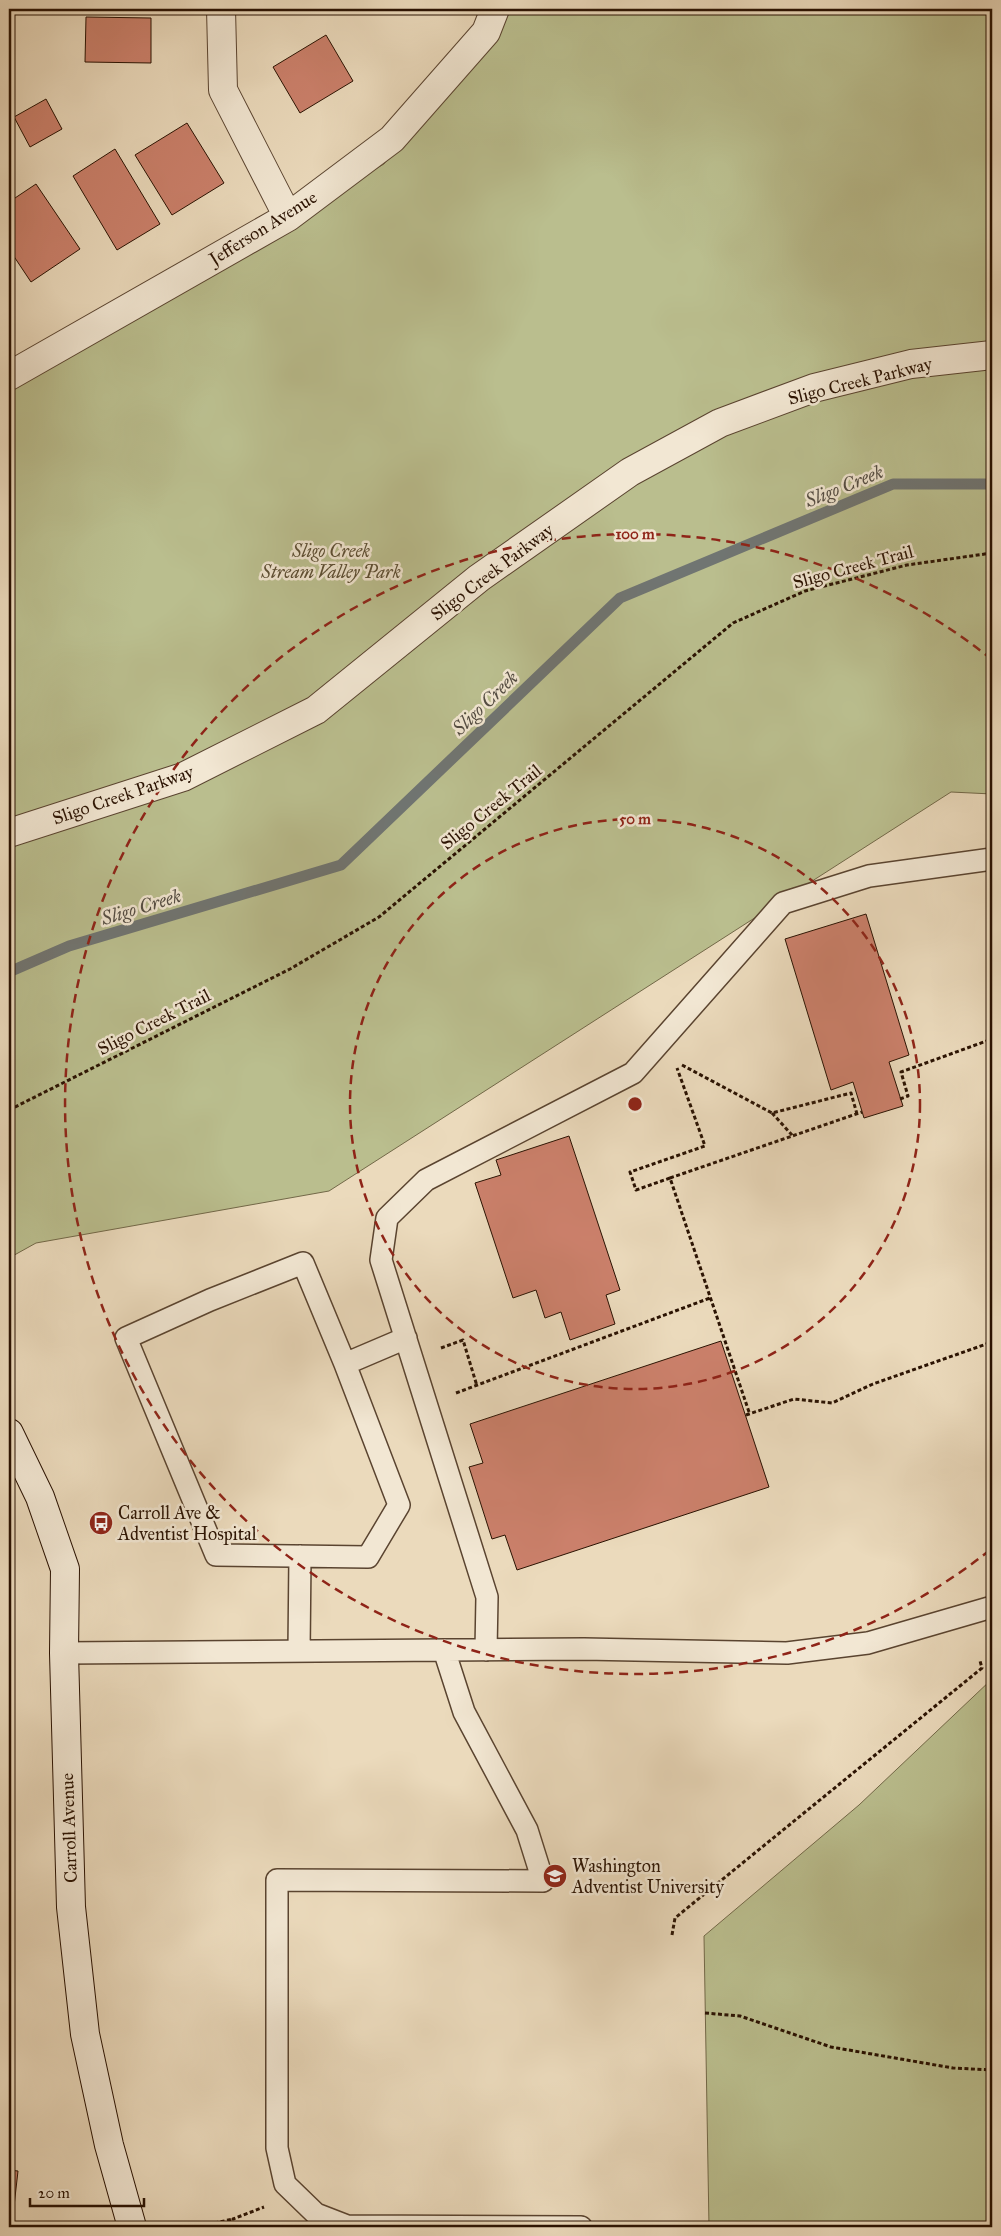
<svg xmlns="http://www.w3.org/2000/svg" width="1001" height="2236" viewBox="0 0 1001 2236" font-family="'IM FELL Great Primer',serif">
<style>
.green{fill:#babe8e;stroke:#726848}
.lines{fill:none;stroke-linecap:round;stroke-linejoin:round}
.stream{stroke:#707572;stroke-width:11}
.building{fill:#cb806b;stroke:#2a1202}
.service-casing{stroke:#5a4430;stroke-width:24}
.minor-casing{stroke:#5a4430;stroke-width:30}
.tertiary-casing{stroke:#5a4430;stroke-width:30}
.secondary-casing{stroke:#2a1202;stroke-width:30}
.path{stroke:#2a1202;stroke-width:3;stroke-dasharray:4 2.5;stroke-linecap:butt}
.service{stroke:#f2e7d3;stroke-width:21}
.minor{stroke:#f2e7d3;stroke-width:28}
.tertiary{stroke:#f2e7d3;stroke-width:28}
.secondary{stroke:#f2e7d3;stroke-width:28}
.ring{fill:none;stroke:#8f2418;stroke-width:2.5;stroke-dasharray:9 6}
.labels{text-anchor:middle;dominant-baseline:central;stroke-width:5;stroke-linejoin:round;paint-order:stroke}
.street-label{font-size:18px;fill:#2a1202;stroke:#f2e7d3}
.park-label{font-size:18px;font-style:italic;fill:#5c4e33;stroke:#f2e7d3}
.poi-label{font-size:18px;fill:#2a1202;stroke:#f2e7d3;text-anchor:start}
.water-label{font-size:19px;font-style:italic;fill:#534c43;stroke:#f2e7d3}
.centre{fill:#8f2418;stroke:#f2e7d3;stroke-width:2.5}
.ring-label{font-size:15px;text-anchor:middle;font-weight:bold;fill:#8f2418;stroke:#f2e7d3;stroke-width:5;stroke-linejoin:round;paint-order:stroke}
</style>
<rect width="100%" height="100%" fill="#ebdabc"/>
<filter id="stains"><feTurbulence type="fractalNoise" baseFrequency=".004" numOctaves="4"/><feColorMatrix values="0 0 0 0 .2 0 0 0 0 .09 0 0 0 0 .02 0 0 0 .5 -.17"/></filter>
<radialGradient id="worn" r=".72"><stop offset=".6" stop-color="#630" stop-opacity="0"/><stop offset="1" stop-color="#630" stop-opacity=".3"/></radialGradient>
<path class="green" d="M 504,9 L 992,9 L 992,794 L 951,792 L 329,1191 L 36,1243 L 9,1258 L 9,376 L 384,164 L 500,22 Z
M 992,1679 L 992,2227 L 709,2227 L 704,1936 L 859,1805 Z"/>
<g class="lines">
<path class="stream" d="M 9,972 L 69,946 L 341,865 L 620,598 L 893,484 L 992,484"/>
</g>
<path class="building" d="M 86,17 L 151,18 L 151,63 L 85,62 Z
M 326,35 L 353,81 L 300,113 L 273,67 Z
M 46,99 L 62,129 L 30,147 L 14,117 Z
M 187,123 L 224,183 L 172,215 L 135,155 Z
M 115,149 L 160,224 L 117,250 L 73,176 Z
M 36,184 L 80,249 L 31,282 L 9,249 L 9,202 Z
M 866,914 L 909,1055 L 889,1062 L 903,1106 L 864,1118 L 853,1082 L 831,1090 L 785,939 Z
M 569,1136 L 620,1290 L 606,1295 L 615,1324 L 570,1340 L 561,1312 L 545,1318 L 536,1290 L 513,1298 L 475,1183 L 501,1175 L 496,1160 Z
M 721,1341 L 769,1487 L 517,1570 L 505,1535 L 492,1539 L 469,1467 L 483,1463 L 470,1424 Z
M 9,2170 L 18,2171 L 12,2224 L 9,2224 Z"/>
<g class="lines">
<g class="service-casing">
<path id="service" d="M 345,1364 L 399,1505 L 368,1557 L 216,1555 L 126,1338 L 210,1300 L 303,1263 L 345,1364 L 406,1338
M 444,1650 L 464,1712 L 527,1830 L 543,1881 L 277,1880 L 277,2148 L 285,2184 L 316,2214 L 347,2226 L 581,2227
M 486,1650 L 487,1597 L 381,1260 L 387,1218 L 426,1180 L 633,1073 L 783,903 L 869,876 L 992,859
M 299,1651 L 300,1556
M 64,1653 L 584,1649 L 787,1653 L 868,1643 L 992,1607"/>
</g>
<g class="minor-casing">
<path id="minor" d="M 221,9 L 223,90 L 288,217
M 9,376 L 288,217 L 392,139 L 486,32 L 495,9"/>
</g>
<g class="tertiary-casing">
<path id="tertiary" d="M 9,833 L 183,777 L 316,710 L 479,578 L 630,472 L 720,423 L 814,388 L 911,364 L 992,355"/>
</g>
<g class="secondary-casing">
<path id="secondary" d="M 9,1433 L 40,1497 L 65,1569 L 64,1653 L 71,1907 L 85,2034 L 109,2145 L 132,2227"/>
</g>
<path class="path" d="M 990,890 L 992,899
M 682,1065 L 772,1113 L 851,1093 L 857,1114
M 900,1099 L 908,1096 L 901,1072 L 992,1039
M 9,1110 L 290,969 L 379,917 L 733,623 L 805,591 L 907,565 L 992,553
M 772,1113 L 792,1135
M 670,1178 L 636,1190 L 630,1172 L 705,1146 L 677,1068
M 441,1348 L 463,1340 L 477,1386
M 456,1393 L 710,1298
M 749,1412 L 670,1178 L 862,1112
M 746,1415 L 794,1399 L 832,1403 L 873,1384 L 992,1342
M 672,1935 L 675,1918 L 982,1668 L 980,1661
M 705,2013 L 740,2016 L 831,2047 L 953,2068 L 992,2070
M 209,2227 L 215,2223 L 233,2219
M 233,2227 L 233,2219 L 264,2207"/>
<use href="#service" class="service"/>
<use href="#minor" class="minor"/>
<use href="#tertiary" class="tertiary"/>
<use href="#secondary" class="secondary"/>
</g>
<g class="ring">
<circle cx="635" cy="1104" r="285"/>
<path d="M990 1550A570 570 0 1 1 990 658"/>
</g>
<defs>
<g id="bus-disc" transform="scale(1.25)"><circle r="9.5" fill="#8f2418" stroke="#f2e7d3"/><path d="M-5-6H5V4H4V6H2V4H-2V6H-4V4H-5ZM-3.5-4V0h7V-4ZM-3.5 1.2v1.5H-2V1.2ZM2 1.2v1.5H3.5V1.2Z" fill="#fff"/></g>
<g id="university-disc" transform="scale(1.25)"><circle r="9.5" fill="#8f2418" stroke="#f2e7d3"/><path d="M0-5L7-2L0 1L-7-2ZM-4 1L0 2.5L4 1V4Q0 6-4 4Z" fill="#fff"/></g>
</defs>
<g fill-rule="evenodd">
<use href="#bus-disc" x="101" y="1523"/>
<use href="#university-disc" x="555" y="1876"/>
</g>
<g class="labels">
<g class="street-label">
<text transform="translate(263 228) rotate(-32)">Jefferson Avenue</text>
<text transform="translate(860 381) rotate(-14)">Sligo Creek Parkway</text>
<text transform="translate(853 567) rotate(-15)">Sligo Creek Trail</text>
<text transform="translate(492 572) rotate(-37)">Sligo Creek Parkway</text>
<text transform="translate(123 795) rotate(-19)">Sligo Creek Parkway</text>
<text transform="translate(491 807) rotate(-39)">Sligo Creek Trail</text>
<text transform="translate(154 1022) rotate(-27)">Sligo Creek Trail</text>
<text transform="translate(69 1828) rotate(-92)">Carroll Avenue</text>
</g>
<g class="park-label">
<text x="331" y="551">Sligo Creek<tspan x="331" dy="21">Stream Valley Park</tspan></text>
</g>
<g class="poi-label">
<text x="118" y="1513">Carroll Ave &amp;<tspan x="118" dy="21">Adventist Hospital</tspan></text>
<text x="572" y="1866">Washington<tspan x="572" dy="21">Adventist University</tspan></text>
</g>
<g class="water-label">
<text transform="translate(844 486) rotate(-22)">Sligo Creek</text>
<text transform="translate(485 703) rotate(-44)">Sligo Creek</text>
<text transform="translate(141 907) rotate(-17)">Sligo Creek</text>
</g>
</g>
<circle cx="635" cy="1104" r="8" class="centre"/>
<g class="ring-label">
<text x="635" y="539">100 m</text>
<text x="635" y="824">50 m</text>
</g>
<rect width="1001" height="2236" fill="none" stroke="#ebdabc" stroke-width="30"/>
<rect x="10" y="10" width="981" height="2216" fill="none" stroke="#2a1202" stroke-width="2.5"/>
<rect x="15" y="15" width="971" height="2206" fill="none" stroke="#2a1202"/>
<path d="M30 2198v8h114v-8" fill="none" stroke="#2a1202" stroke-width="2.5"/>
<text x="38" y="2198" font-size="15" fill="#2a1202" stroke="#f2e7d3" stroke-width="4" paint-order="stroke">20 m</text>
<rect width="100%" height="100%" filter="url(#stains)"/>
<rect width="100%" height="100%" fill="url(#worn)"/>
</svg>
